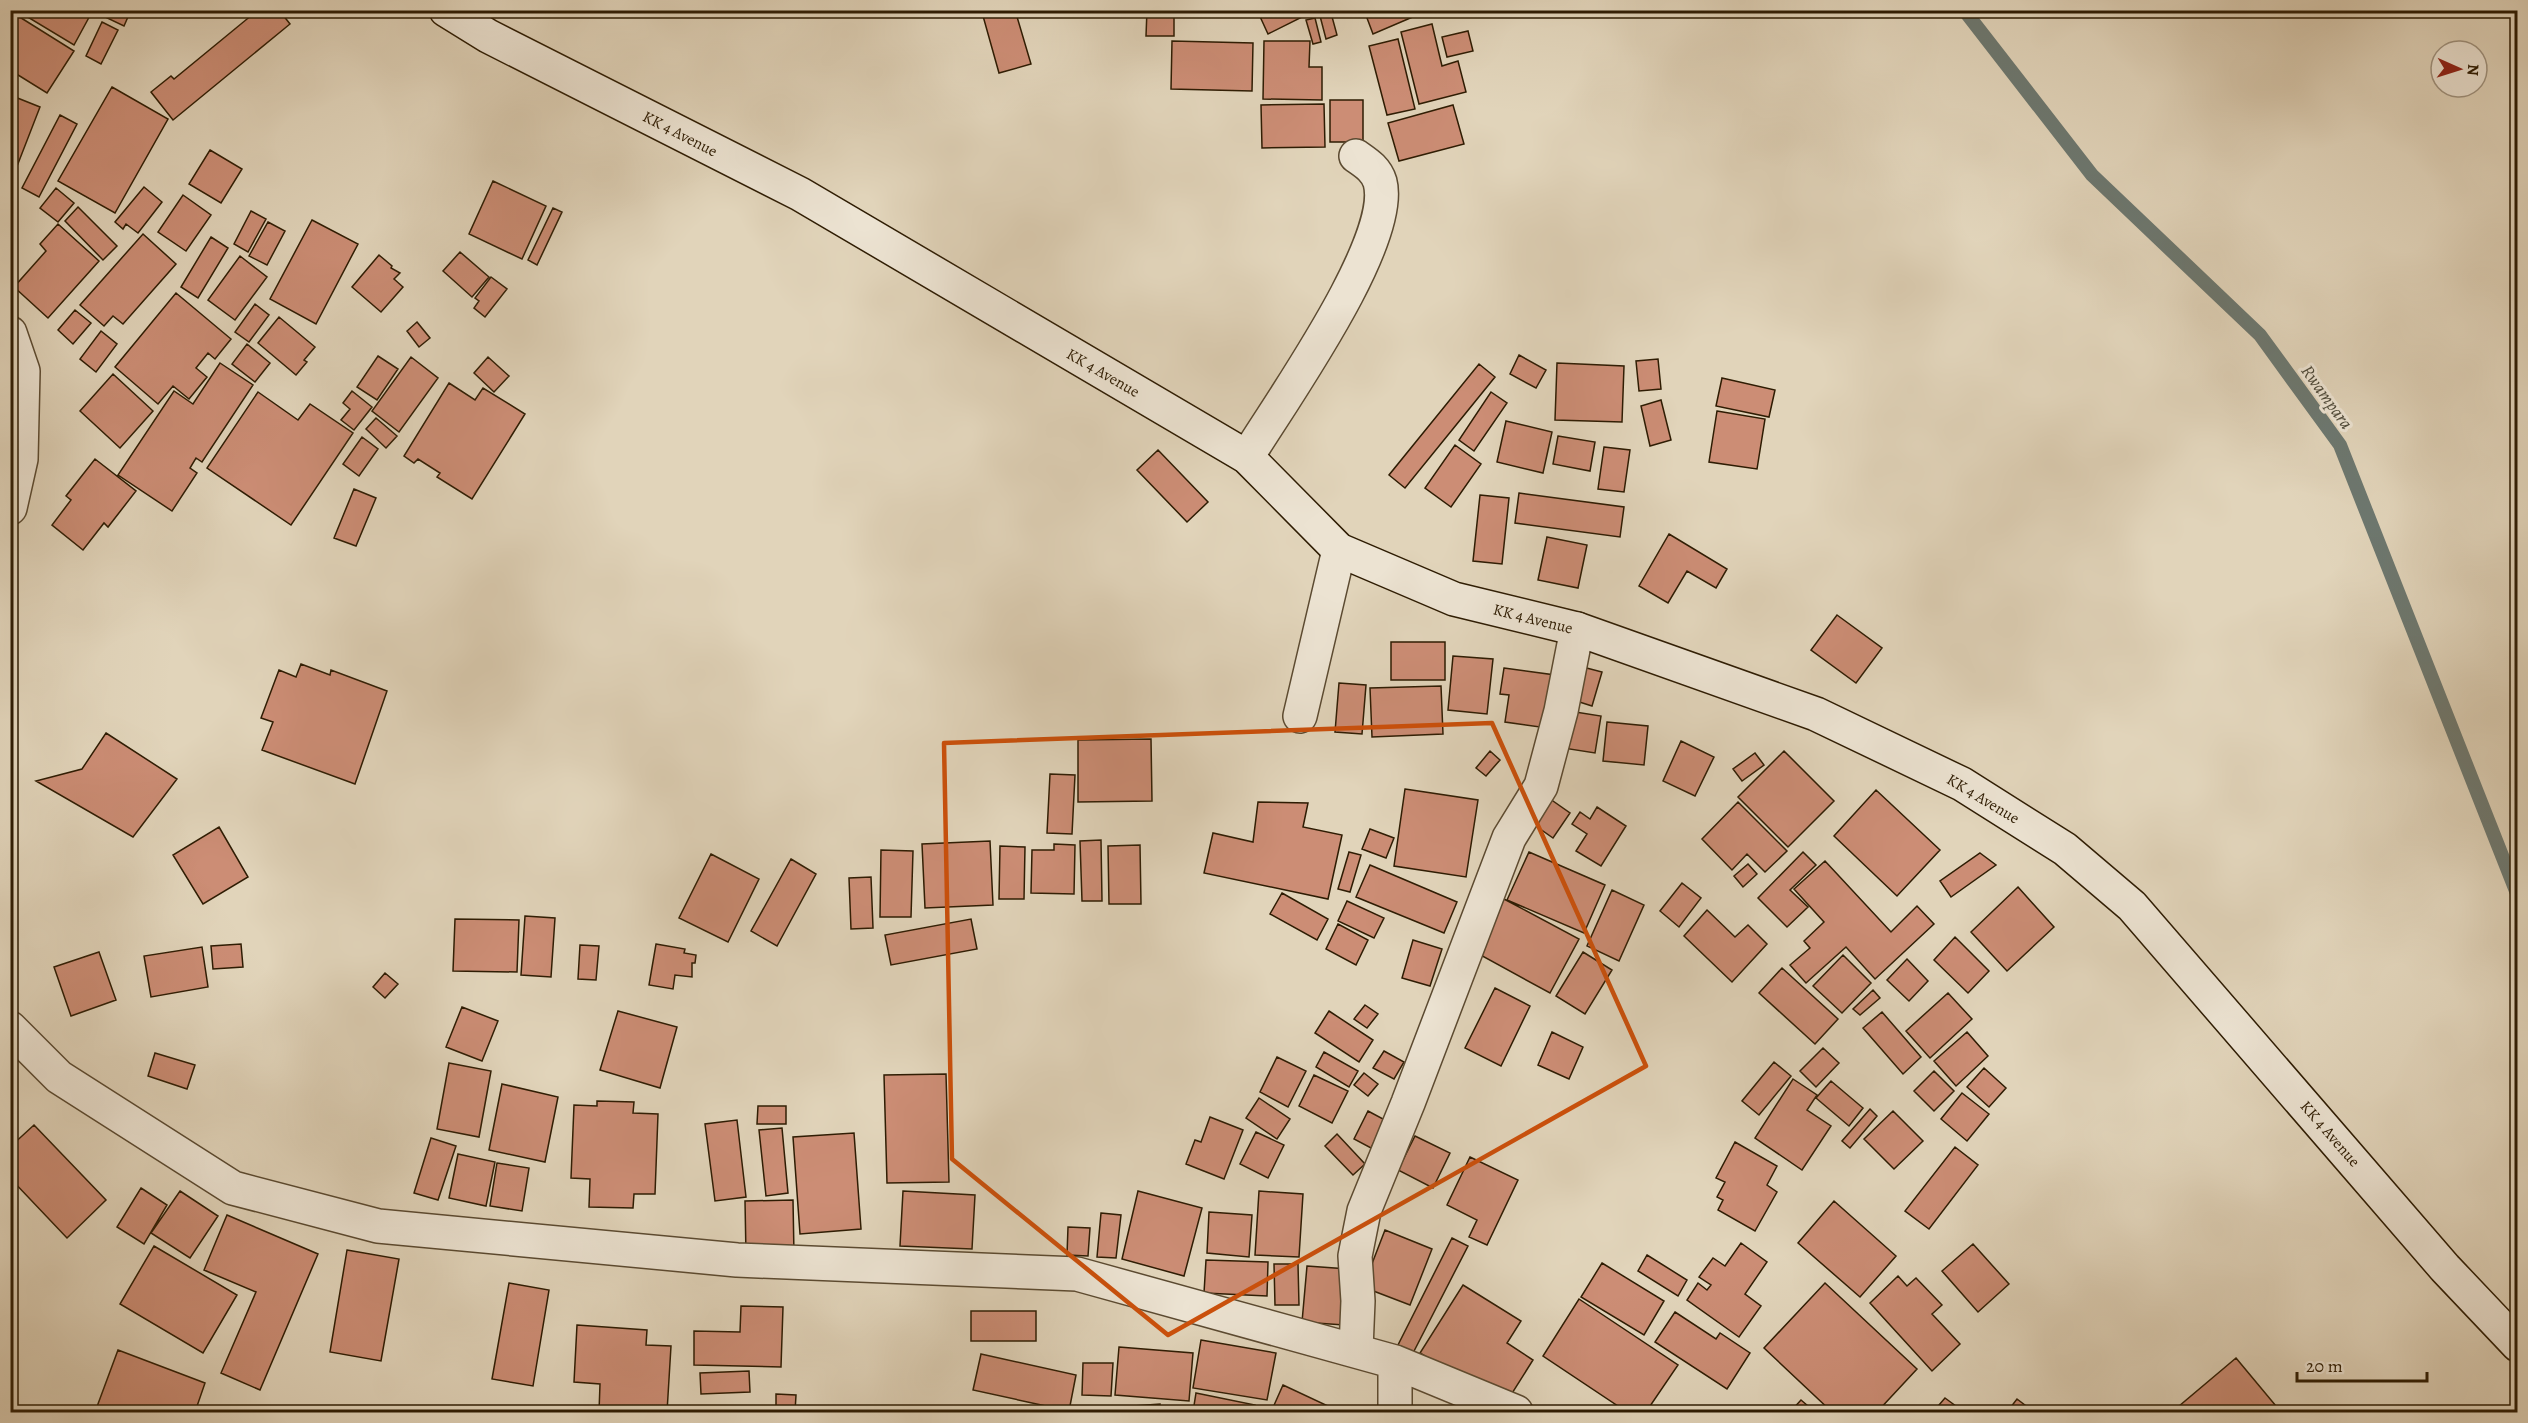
<svg xmlns="http://www.w3.org/2000/svg" width="2528" height="1423" viewBox="0 0 2528 1423" font-family="Alegreya,serif">
<style>
.lines{fill:none;stroke-linecap:round;stroke-linejoin:round}
.stream{stroke:#6d7870;stroke-width:14}
.building{fill:#cc8d75;stroke:#2e1c03;stroke-width:1.5}
.minor-casing{stroke:#5b4a31;stroke-width:36}
.secondary-casing{stroke:#2e1c03;stroke-width:36}
.minor{stroke:#ece3d2;stroke-width:33}
.secondary{stroke:#ece3d2;stroke-width:33}
.marked{fill:none;stroke:#cc500b;stroke-width:4.5;stroke-linejoin:round}
.labels{text-anchor:middle;dominant-baseline:central;stroke-width:6;stroke-linejoin:round;paint-order:stroke}
.street-label{font-size:16px;fill:#2e1c03;stroke:#ece3d2}
.water-label{font-size:18px;font-style:italic;fill:#4e4a3a;stroke:#ece3d2}
</style>
<rect width="100%" height="100%" fill="#e1d4ba"/>
<filter id="stains"><feTurbulence type="fractalNoise" baseFrequency=".00333" numOctaves="4"/><feColorMatrix values="0 0 0 0 .2 0 0 0 0 .09 0 0 0 0 .02 0 0 0 .5 -.17"/></filter>
<radialGradient id="worn" r=".72"><stop offset=".6" stop-color="#630" stop-opacity="0"/><stop offset="1" stop-color="#630" stop-opacity=".3"/></radialGradient>
<g class="lines">
<path class="stream" d="M 1964,10 L 2092,175 L 2260,335 L 2340,445 L 2518,896"/>
</g>
<path class="building" d="M 16,10 L 93,10 L 74,45 Z
M 108,10 L 131,10 L 124,26 L 105,17 Z
M 258,10 L 279,10 L 290,24 L 173,120 L 151,92 L 171,76 L 174,79 Z
M 1000,10 L 1015,10 L 1031,64 L 999,73 L 983,16 Z
M 1147,10 L 1174,10 L 1174,36 L 1146,36 Z
M 1257,10 L 1316,10 L 1268,34 Z
M 1364,10 L 1429,10 L 1373,34 Z
M 10,11 L 74,51 L 47,93 L 10,70 Z
M 1331,13 L 1337,35 L 1326,39 L 1320,16 Z
M 1315,18 L 1321,42 L 1313,44 L 1306,20 Z
M 102,22 L 118,30 L 101,64 L 86,56 Z
M 1432,24 L 1442,66 L 1458,61 L 1466,92 L 1419,104 L 1401,32 Z
M 1468,31 L 1473,51 L 1447,57 L 1442,37 Z
M 1398,39 L 1415,109 L 1387,115 L 1369,46 Z
M 1172,41 L 1253,43 L 1252,91 L 1171,89 Z
M 1264,41 L 1310,41 L 1309,67 L 1322,67 L 1322,100 L 1263,99 Z
M 112,87 L 168,119 L 115,213 L 58,181 Z
M 10,95 L 40,107 L 14,174 L 10,172 Z
M 1330,100 L 1363,100 L 1363,142 L 1330,142 Z
M 1324,104 L 1325,147 L 1262,148 L 1261,105 Z
M 1453,105 L 1464,144 L 1399,161 L 1388,123 Z
M 60,115 L 77,124 L 39,197 L 22,188 Z
M 210,150 L 242,169 L 221,203 L 189,184 Z
M 493,181 L 546,206 L 522,259 L 469,234 Z
M 144,187 L 162,202 L 138,233 L 126,224 L 123,229 L 115,222 Z
M 56,188 L 74,203 L 58,222 L 40,208 Z
M 183,195 L 211,215 L 186,251 L 158,232 Z
M 78,207 L 117,246 L 103,260 L 65,221 Z
M 553,208 L 562,212 L 537,265 L 528,260 Z
M 251,211 L 266,219 L 248,252 L 234,244 Z
M 312,220 L 358,244 L 316,324 L 270,299 Z
M 268,222 L 285,231 L 267,265 L 249,256 Z
M 58,224 L 99,261 L 48,318 L 14,287 L 46,251 L 40,244 Z
M 143,234 L 176,264 L 123,324 L 113,316 L 104,326 L 80,305 Z
M 211,237 L 228,248 L 198,298 L 181,287 Z
M 460,252 L 489,277 L 472,297 L 443,271 Z
M 379,255 L 392,266 L 391,268 L 400,273 L 394,279 L 403,287 L 381,312 L 352,287 Z
M 240,256 L 267,277 L 235,320 L 208,300 Z
M 491,277 L 507,289 L 485,317 L 474,308 L 479,301 L 475,298 Z
M 176,293 L 231,339 L 215,359 L 208,353 L 196,368 L 207,377 L 189,399 L 173,386 L 158,404 L 115,367 Z
M 255,304 L 269,315 L 249,342 L 235,332 Z
M 75,310 L 91,323 L 73,344 L 58,330 Z
M 279,317 L 315,347 L 304,360 L 307,362 L 296,375 L 258,343 Z
M 417,322 L 430,338 L 419,347 L 407,331 Z
M 101,331 L 117,344 L 96,372 L 80,359 Z
M 247,344 L 270,363 L 255,382 L 232,364 Z
M 1519,355 L 1546,370 L 1536,388 L 1510,374 Z
M 378,356 L 398,369 L 377,400 L 357,387 Z
M 411,357 L 438,378 L 399,432 L 372,411 Z
M 488,357 L 509,376 L 494,392 L 474,373 Z
M 1658,359 L 1661,389 L 1639,391 L 1636,361 Z
M 220,363 L 253,385 L 202,462 L 196,458 L 190,468 L 197,473 L 172,511 L 118,475 L 174,391 L 193,404 Z
M 1557,363 L 1624,366 L 1622,422 L 1555,420 Z
M 1479,364 L 1495,377 L 1405,488 L 1389,475 Z
M 113,374 L 153,411 L 120,448 L 80,411 Z
M 1722,378 L 1775,390 L 1769,417 L 1716,406 Z
M 449,383 L 475,400 L 483,388 L 525,414 L 472,499 L 437,477 L 440,473 L 418,459 L 414,463 L 404,456 Z
M 352,391 L 372,407 L 354,430 L 341,420 L 350,409 L 343,403 Z
M 258,392 L 298,420 L 310,404 L 353,433 L 291,525 L 207,468 Z
M 1491,392 L 1507,403 L 1474,451 L 1459,440 Z
M 1661,400 L 1671,440 L 1650,446 L 1641,406 Z
M 1717,411 L 1765,419 L 1757,469 L 1709,462 Z
M 376,418 L 397,436 L 386,448 L 366,429 Z
M 1506,421 L 1552,432 L 1543,473 L 1497,462 Z
M 1558,436 L 1595,442 L 1590,471 L 1553,464 Z
M 362,437 L 378,449 L 359,476 L 343,464 Z
M 1455,445 L 1481,464 L 1451,507 L 1425,488 Z
M 1604,447 L 1630,450 L 1624,492 L 1598,489 Z
M 1158,450 L 1208,502 L 1187,522 L 1137,470 Z
M 95,459 L 136,491 L 108,527 L 104,523 L 83,550 L 52,525 L 71,500 L 66,496 Z
M 354,489 L 376,498 L 356,546 L 334,538 Z
M 1519,493 L 1624,507 L 1620,537 L 1515,523 Z
M 1480,495 L 1509,498 L 1502,564 L 1473,561 Z
M 1669,534 L 1727,569 L 1716,588 L 1687,571 L 1668,603 L 1639,586 Z
M 1547,537 L 1587,545 L 1578,588 L 1538,580 Z
M 1837,615 L 1882,648 L 1856,683 L 1811,650 Z
M 1391,642 L 1445,642 L 1445,680 L 1391,680 Z
M 1453,656 L 1493,659 L 1487,714 L 1448,710 Z
M 301,664 L 330,675 L 331,670 L 387,691 L 355,784 L 262,750 L 273,722 L 261,718 L 279,670 L 296,677 Z
M 1579,666 L 1602,672 L 1592,706 L 1570,699 Z
M 1504,668 L 1555,675 L 1547,728 L 1505,722 L 1509,695 L 1500,694 Z
M 1339,683 L 1366,685 L 1362,734 L 1335,732 Z
M 1441,686 L 1443,734 L 1372,737 L 1370,688 Z
M 1569,711 L 1601,716 L 1595,753 L 1563,748 Z
M 1607,722 L 1648,726 L 1644,765 L 1603,761 Z
M 106,733 L 177,779 L 133,837 L 36,781 L 82,769 Z
M 1151,739 L 1152,801 L 1078,802 L 1078,740 Z
M 1681,741 L 1714,757 L 1695,796 L 1663,781 Z
M 1490,751 L 1500,760 L 1486,776 L 1476,768 Z
M 1784,751 L 1834,801 L 1788,847 L 1738,797 Z
M 1755,753 L 1764,765 L 1742,781 L 1733,769 Z
M 1050,774 L 1075,775 L 1072,834 L 1047,833 Z
M 1405,789 L 1478,800 L 1466,877 L 1394,866 Z
M 1876,790 L 1940,850 L 1897,896 L 1834,836 Z
M 1543,794 L 1570,813 L 1553,838 L 1526,819 Z
M 1258,802 L 1308,803 L 1303,827 L 1342,835 L 1328,899 L 1204,873 L 1213,833 L 1253,842 Z
M 1738,802 L 1787,851 L 1765,872 L 1747,854 L 1732,870 L 1702,839 Z
M 1597,807 L 1626,826 L 1601,866 L 1576,851 L 1587,834 L 1572,824 L 1580,812 L 1590,819 Z
M 219,827 L 248,877 L 203,904 L 173,855 Z
M 1370,829 L 1394,838 L 1386,858 L 1362,849 Z
M 1101,840 L 1102,901 L 1082,901 L 1080,841 Z
M 990,841 L 993,905 L 925,908 L 922,844 Z
M 1054,844 L 1075,845 L 1074,894 L 1031,893 L 1032,850 L 1054,850 Z
M 1140,845 L 1141,904 L 1109,904 L 1108,846 Z
M 1000,846 L 1025,847 L 1024,899 L 999,899 Z
M 881,850 L 913,851 L 911,917 L 880,917 Z
M 1349,852 L 1361,855 L 1350,892 L 1338,889 Z
M 1529,852 L 1605,885 L 1584,933 L 1507,900 Z
M 1803,852 L 1816,865 L 1790,890 L 1808,907 L 1787,927 L 1758,898 Z
M 1980,853 L 1996,865 L 1951,897 L 1940,881 Z
M 711,854 L 759,879 L 728,942 L 679,918 Z
M 791,859 L 816,874 L 777,946 L 751,931 Z
M 1825,861 L 1891,932 L 1917,906 L 1934,924 L 1875,979 L 1846,947 L 1806,983 L 1790,965 L 1810,948 L 1804,941 L 1824,922 L 1794,889 Z
M 1748,864 L 1757,874 L 1743,887 L 1734,876 Z
M 1370,865 L 1457,902 L 1444,933 L 1356,897 Z
M 871,877 L 873,928 L 851,929 L 849,878 Z
M 1682,883 L 1701,898 L 1679,927 L 1660,911 Z
M 2018,887 L 2054,927 L 2007,971 L 1971,932 Z
M 1612,890 L 1644,905 L 1619,961 L 1587,946 Z
M 1282,893 L 1328,919 L 1317,940 L 1270,914 Z
M 1504,899 L 1579,939 L 1550,993 L 1475,952 Z
M 1347,901 L 1384,918 L 1374,938 L 1338,921 Z
M 1707,910 L 1735,937 L 1748,925 L 1767,944 L 1732,982 L 1684,936 Z
M 525,916 L 555,918 L 551,977 L 521,975 Z
M 455,919 L 519,920 L 517,972 L 453,971 Z
M 971,919 L 977,949 L 891,965 L 885,935 Z
M 1338,924 L 1368,940 L 1356,965 L 1326,949 Z
M 1955,937 L 1989,971 L 1968,993 L 1934,960 Z
M 1413,940 L 1442,949 L 1430,986 L 1402,978 Z
M 241,944 L 243,967 L 213,969 L 211,946 Z
M 656,944 L 685,949 L 684,953 L 696,955 L 695,963 L 692,963 L 692,977 L 675,975 L 673,989 L 649,985 Z
M 580,945 L 599,946 L 596,980 L 578,979 Z
M 202,947 L 208,987 L 151,997 L 144,956 Z
M 99,952 L 116,1000 L 71,1016 L 54,967 Z
M 1583,952 L 1612,970 L 1585,1014 L 1556,996 Z
M 1843,955 L 1871,983 L 1842,1013 L 1813,986 Z
M 1907,959 L 1928,981 L 1909,1001 L 1887,980 Z
M 1782,968 L 1838,1019 L 1815,1044 L 1759,993 Z
M 385,973 L 398,984 L 385,998 L 373,987 Z
M 1495,988 L 1530,1006 L 1501,1066 L 1465,1048 Z
M 1873,990 L 1880,998 L 1860,1015 L 1853,1009 Z
M 1948,993 L 1972,1019 L 1930,1058 L 1906,1031 Z
M 1365,1005 L 1378,1014 L 1367,1028 L 1354,1019 Z
M 462,1007 L 498,1021 L 482,1061 L 446,1047 Z
M 618,1011 L 677,1027 L 660,1088 L 600,1070 Z
M 1329,1011 L 1373,1040 L 1359,1062 L 1315,1033 Z
M 1882,1012 L 1921,1057 L 1903,1074 L 1863,1028 Z
M 1552,1032 L 1583,1047 L 1569,1079 L 1538,1065 Z
M 1967,1032 L 1988,1056 L 1956,1086 L 1934,1061 Z
M 1823,1048 L 1839,1063 L 1816,1087 L 1800,1071 Z
M 1384,1051 L 1404,1062 L 1394,1079 L 1373,1068 Z
M 1324,1052 L 1358,1071 L 1349,1087 L 1316,1067 Z
M 155,1053 L 195,1065 L 187,1089 L 148,1076 Z
M 1277,1057 L 1306,1071 L 1288,1107 L 1260,1092 Z
M 1774,1062 L 1791,1076 L 1759,1115 L 1742,1101 Z
M 449,1063 L 491,1071 L 479,1137 L 437,1129 Z
M 1984,1068 L 2006,1088 L 1989,1107 L 1967,1087 Z
M 1934,1071 L 1954,1091 L 1934,1111 L 1914,1091 Z
M 1364,1073 L 1378,1084 L 1368,1096 L 1354,1085 Z
M 946,1074 L 949,1182 L 887,1183 L 884,1075 Z
M 1314,1075 L 1348,1091 L 1332,1123 L 1299,1106 Z
M 1793,1079 L 1817,1095 L 1807,1110 L 1831,1126 L 1802,1170 L 1755,1138 Z
M 1831,1081 L 1863,1108 L 1849,1126 L 1816,1098 Z
M 502,1084 L 558,1097 L 545,1162 L 489,1150 Z
M 1962,1093 L 1989,1114 L 1967,1141 L 1941,1119 Z
M 1259,1098 L 1290,1119 L 1277,1139 L 1246,1118 Z
M 597,1101 L 634,1102 L 633,1113 L 658,1114 L 655,1194 L 634,1194 L 633,1208 L 589,1207 L 590,1179 L 571,1178 L 574,1105 L 597,1106 Z
M 758,1106 L 786,1106 L 786,1124 L 757,1124 Z
M 1870,1109 L 1877,1116 L 1850,1148 L 1842,1141 Z
M 1368,1111 L 1385,1120 L 1371,1148 L 1354,1139 Z
M 1893,1111 L 1923,1141 L 1894,1169 L 1864,1139 Z
M 1210,1117 L 1243,1130 L 1224,1179 L 1186,1164 L 1195,1140 L 1201,1142 Z
M 737,1120 L 746,1197 L 715,1201 L 705,1124 Z
M 34,1125 L 106,1200 L 67,1238 L 10,1178 L 10,1147 Z
M 782,1128 L 788,1193 L 766,1196 L 759,1130 Z
M 1256,1132 L 1284,1145 L 1268,1178 L 1240,1164 Z
M 854,1133 L 861,1229 L 800,1234 L 793,1137 Z
M 1337,1134 L 1365,1164 L 1353,1175 L 1325,1146 Z
M 1415,1136 L 1450,1153 L 1433,1188 L 1398,1170 Z
M 431,1138 L 456,1146 L 438,1200 L 414,1193 Z
M 1735,1142 L 1777,1166 L 1767,1185 L 1777,1192 L 1755,1231 L 1718,1210 L 1723,1200 L 1717,1197 L 1725,1182 L 1716,1178 Z
M 1955,1147 L 1978,1165 L 1929,1229 L 1905,1211 Z
M 458,1154 L 495,1162 L 486,1206 L 449,1198 Z
M 1470,1157 L 1518,1180 L 1487,1245 L 1469,1237 L 1477,1220 L 1447,1205 Z
M 497,1163 L 529,1168 L 522,1211 L 490,1206 Z
M 141,1188 L 167,1205 L 144,1244 L 117,1227 Z
M 180,1191 L 218,1216 L 190,1258 L 151,1233 Z
M 903,1191 L 975,1195 L 972,1249 L 900,1246 Z
M 1138,1191 L 1202,1208 L 1184,1276 L 1122,1259 Z
M 1259,1191 L 1303,1194 L 1299,1257 L 1255,1255 Z
M 793,1200 L 794,1255 L 746,1255 L 745,1201 Z
M 1834,1201 L 1896,1256 L 1860,1297 L 1798,1243 Z
M 1209,1212 L 1252,1215 L 1249,1257 L 1207,1253 Z
M 1101,1213 L 1121,1215 L 1116,1258 L 1097,1257 Z
M 227,1215 L 318,1254 L 260,1390 L 221,1373 L 256,1292 L 204,1270 Z
M 1068,1227 L 1090,1228 L 1088,1256 L 1067,1255 Z
M 1385,1230 L 1432,1249 L 1410,1305 L 1363,1287 Z
M 1452,1238 L 1468,1246 L 1412,1355 L 1397,1347 Z
M 1741,1243 L 1767,1262 L 1745,1294 L 1761,1306 L 1739,1337 L 1687,1300 L 1698,1283 L 1707,1290 L 1711,1285 L 1699,1277 L 1713,1258 L 1725,1266 Z
M 1973,1244 L 2009,1284 L 1978,1312 L 1942,1271 Z
M 154,1246 L 237,1295 L 203,1353 L 120,1304 Z
M 347,1250 L 399,1259 L 381,1361 L 330,1352 Z
M 1647,1255 L 1687,1280 L 1678,1296 L 1638,1271 Z
M 1206,1260 L 1268,1262 L 1267,1296 L 1204,1293 Z
M 1602,1263 L 1664,1301 L 1644,1335 L 1581,1297 Z
M 1274,1264 L 1298,1264 L 1299,1305 L 1275,1305 Z
M 1307,1266 L 1348,1269 L 1344,1325 L 1302,1322 Z
M 1898,1276 L 1907,1286 L 1916,1278 L 1942,1305 L 1932,1314 L 1960,1344 L 1932,1371 L 1870,1303 Z
M 509,1283 L 549,1290 L 533,1386 L 492,1379 Z
M 1825,1283 L 1917,1369 L 1877,1412 L 1832,1412 L 1764,1348 Z
M 1463,1285 L 1521,1321 L 1507,1343 L 1533,1360 L 1504,1406 L 1420,1353 Z
M 1579,1299 L 1678,1365 L 1646,1412 L 1627,1412 L 1543,1356 Z
M 741,1306 L 783,1307 L 781,1367 L 694,1365 L 694,1331 L 740,1332 Z
M 971,1311 L 1036,1311 L 1036,1341 L 971,1341 Z
M 1675,1312 L 1716,1339 L 1720,1333 L 1750,1353 L 1727,1389 L 1655,1342 Z
M 577,1325 L 647,1330 L 646,1345 L 671,1346 L 667,1412 L 599,1412 L 600,1384 L 574,1382 Z
M 1201,1340 L 1276,1353 L 1267,1400 L 1193,1388 Z
M 1119,1347 L 1193,1353 L 1189,1401 L 1115,1395 Z
M 118,1350 L 205,1383 L 195,1412 L 95,1412 Z
M 981,1354 L 1076,1375 L 1069,1411 L 973,1390 Z
M 2236,1358 L 2281,1412 L 2172,1412 Z
M 1083,1363 L 1113,1363 L 1111,1396 L 1082,1395 Z
M 749,1371 L 750,1392 L 701,1394 L 700,1373 Z
M 1283,1385 L 1328,1406 L 1324,1412 L 1271,1412 Z
M 1196,1393 L 1255,1405 L 1253,1412 L 1193,1412 Z
M 776,1394 L 796,1395 L 795,1412 L 776,1412 Z
M 1945,1398 L 1964,1412 L 1933,1412 Z
M 2017,1399 L 2034,1412 L 2007,1412 Z
M 1801,1400 L 1815,1412 L 1790,1412 Z
M 1160,1404 L 1160,1412 L 1107,1412 L 1106,1408 Z
M 770,1408 L 770,1412 L 703,1412 L 703,1411 Z"/>
<g class="lines">
<g class="minor-casing">
<path id="minor" d="M 10,333 L 23,371 L 21,459 L 10,508
M 1247,457 C 1280,403 1396,241 1380,182 C 1376,169 1366,163 1356,156
M 1300,716 L 1339,550
M 10,1028 L 59,1077 L 233,1188 L 378,1226 L 737,1260 L 1077,1274 L 1395,1362 L 1516,1412
M 1356,1349 L 1358,1301 L 1355,1256 L 1364,1211 L 1408,1103 L 1509,838 L 1541,786 L 1561,711 L 1577,629
M 1395,1412 L 1395,1362"/>
</g>
<g class="secondary-casing">
<path id="secondary" d="M 446,10 L 488,36 L 800,194 L 1247,457 L 1339,550 L 1454,599 L 1577,629 L 1816,714 L 1962,784 L 2065,849 L 2132,906 L 2445,1268 L 2518,1345"/>
</g>
<use href="#minor" class="minor"/>
<use href="#secondary" class="secondary"/>
</g>
<path class="marked" d="M 1492,723 L 1646,1066 L 1168,1335 L 952,1159 L 944,743 Z"/>
<g class="labels">
<g class="street-label">
<text transform="translate(680 134) rotate(27)">KK 4 Avenue</text>
<text transform="translate(1103 373) rotate(30)">KK 4 Avenue</text>
<text transform="translate(1533 619) rotate(14)">KK 4 Avenue</text>
<text transform="translate(1983 799) rotate(31)">KK 4 Avenue</text>
<text transform="translate(2330 1134) rotate(49)">KK 4 Avenue</text>
</g>
<g class="water-label">
<text transform="translate(2327 397) rotate(54)">Rwampara</text>
</g>
</g>
<rect width="2528" height="1423" fill="none" stroke="#e1d4ba" stroke-width="36"/>
<rect x="12" y="12" width="2504" height="1399" fill="none" stroke="#2e1c03" stroke-width="3"/>
<rect x="18" y="18" width="2492" height="1387" fill="none" stroke="#2e1c03" stroke-width="1.5"/>
<g transform="translate(2459 69) rotate(93)"><circle r="28" fill="#ece3d2" stroke="#a0937f" stroke-width="1.5"/>
<path d="M0-4.5L10 22L0 15L-10 22Z" fill="#8f2418"/>
<text y="-9" font-size="16" font-weight="bold" text-anchor="middle" fill="#2e1c03">N</text>
</g>
<path d="M2297 1372v9h130v-9" fill="none" stroke="#2e1c03" stroke-width="3"/>
<text x="2306" y="1372" font-size="18" fill="#2e1c03" stroke="#ece3d2" stroke-width="4.5" paint-order="stroke">20 m</text>
<rect width="100%" height="100%" filter="url(#stains)"/>
<rect width="100%" height="100%" fill="url(#worn)"/>
</svg>
